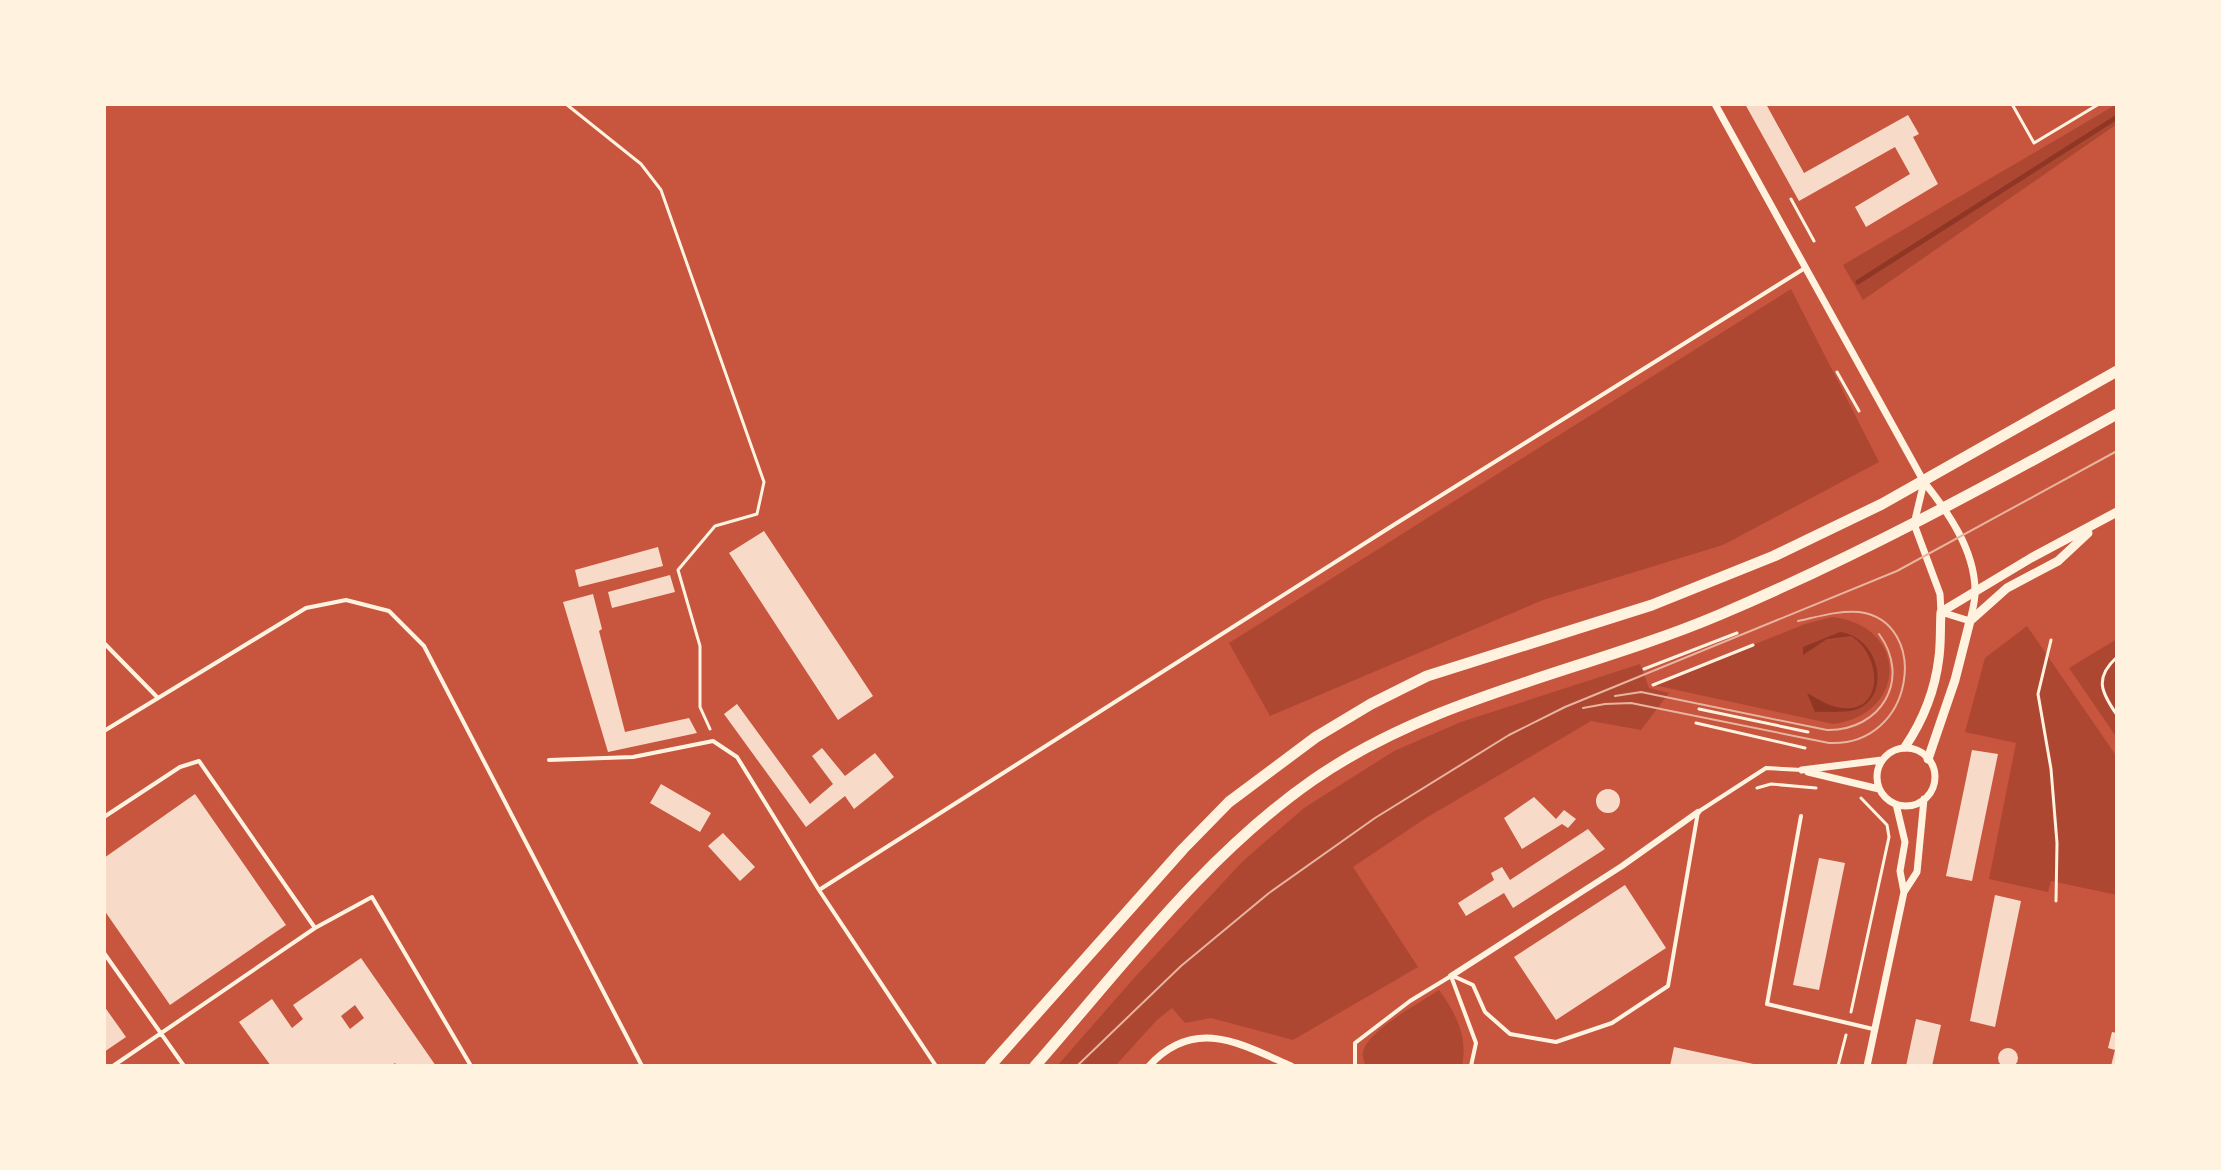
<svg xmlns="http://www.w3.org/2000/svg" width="2221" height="1170" viewBox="0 0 2221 1170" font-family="'IBM Plex Sans',sans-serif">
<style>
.green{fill:#ae4732}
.water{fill:#8f3625}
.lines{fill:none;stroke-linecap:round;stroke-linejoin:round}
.stream{stroke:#8f3625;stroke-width:5}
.building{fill:#f7dbc8;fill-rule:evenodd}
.path{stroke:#fff3e0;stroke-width:3}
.service{stroke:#fff3e0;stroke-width:4}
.pedestrian{stroke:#fff3e0;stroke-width:6}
.minor{stroke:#fff3e0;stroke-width:7}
.tertiary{stroke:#fff3e0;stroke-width:9}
.secondary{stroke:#fff3e0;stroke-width:11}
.tram{stroke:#e9b49f;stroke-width:2}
</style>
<rect width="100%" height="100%" fill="#c8553d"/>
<path class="green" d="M 2117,104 L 2117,124 L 1863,300 L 1843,265 Z
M 1791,289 L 1879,462 L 1723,545 L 1543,600 L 1270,716 L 1229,643 Z
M 1832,617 C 1910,626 1907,715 1833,724 L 1654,685 L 1805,624 Z
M 2027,626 L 2117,757 L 2117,895 L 2051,881 L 2048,892 L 1989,879 L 2016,743 L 1965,732 L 1985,658 Z
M 2117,639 L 2117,738 L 2069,668 Z
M 1640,664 L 1649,688 L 1669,693 L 1641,730 L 1591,721 L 1426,818 L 1353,867 L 1418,967 L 1293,1040 L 1211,1018 L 1185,1023 L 1172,1008 L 1157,1020 L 1115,1066 L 1057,1066 L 1135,977 L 1243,861 L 1304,808 L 1394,751 L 1461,722 Z
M 1439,990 C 1456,1013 1468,1037 1462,1066 L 1365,1066 C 1365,1063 1362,1056 1363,1053 C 1365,1032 1421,1002 1439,990 Z"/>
<path class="water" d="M 1840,632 C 1878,637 1892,692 1860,708 C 1847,714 1829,711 1815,712 L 1807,693 C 1818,699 1830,707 1842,708 C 1885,713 1882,655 1851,636 L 1827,639 L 1803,655 L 1803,647 Z"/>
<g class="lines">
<path class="stream" d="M 1858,282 L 2117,117"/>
</g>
<path class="building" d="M 1745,104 L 1766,104 L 1804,173 L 1908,115 L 1919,134 L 1913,137 L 1938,184 L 1866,227 L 1855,207 L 1910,174 L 1895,147 L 1799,201 Z
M 764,531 L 873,696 L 838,720 L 729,553 Z
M 658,547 L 663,566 L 579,587 L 575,570 Z
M 670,575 L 675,592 L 612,608 L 608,592 Z
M 593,594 L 602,629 L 599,631 L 625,732 L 689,718 L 697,733 L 608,752 L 563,602 Z
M 737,704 L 810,804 L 833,784 L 812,756 L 822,748 L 845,776 L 875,753 L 894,777 L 854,809 L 845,796 L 806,827 L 724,714 Z
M 1972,750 L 1998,754 L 1972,881 L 1946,876 Z
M 661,784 L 711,813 L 700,832 L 650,803 Z
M1596 801a12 12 0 1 1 24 0a12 12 0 1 1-24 0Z
M 195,794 L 286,925 L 170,1005 L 104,910 L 104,858 Z
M 1534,797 L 1556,819 L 1564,810 L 1576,819 L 1568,828 L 1562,824 L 1522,849 L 1504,818 Z
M 1588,829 L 1605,849 L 1513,908 L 1504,893 L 1466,916 L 1458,903 L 1494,880 L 1491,873 L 1502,867 L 1510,880 Z
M 723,833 L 755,867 L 740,881 L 708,846 Z
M 1819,858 L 1845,863 L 1819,990 L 1793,985 Z
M 1625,885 L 1666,948 L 1556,1020 L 1514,957 Z
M 1995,895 L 2021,901 L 1995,1027 L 1970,1021 Z
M 361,958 L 436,1066 L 397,1066 L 395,1063 L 391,1066 L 271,1066 L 239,1022 L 272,999 L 292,1028 L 303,1019 L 293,1005 ZM 355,1005 L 364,1018 L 350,1029 L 341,1016 Z
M 104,1006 L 126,1037 L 104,1052 Z
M 1916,1019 L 1941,1025 L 1932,1066 L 1906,1066 Z
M 2112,1032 L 2117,1033 L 2117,1066 L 2111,1066 L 2115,1050 L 2108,1048 Z
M 1674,1047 L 1758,1065 L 1758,1066 L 1670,1066 Z
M1998 1058a10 10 0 1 1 20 0a10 10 0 1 1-20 0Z"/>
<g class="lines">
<path class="path" d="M 566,104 L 641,164 L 661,190 L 764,482 L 757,514 L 715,526 L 678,570 L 700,646 L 700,707 L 710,729
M 2012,104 L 2034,143 L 2099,104
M 1791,199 L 1814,241
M 1837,372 L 1859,411
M 2051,640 L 2038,694 L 2051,769 L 2057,843 L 2056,901
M 2117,657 C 2094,678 2101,692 2117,715
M 1644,669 L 1737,633
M 1653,685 L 1753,645
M 1699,709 L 1808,732
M 1696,723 L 1805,748
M 1757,788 L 1771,784 L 1816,788
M 1851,1012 L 1889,837 L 1887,825 L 1861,798
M 1838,1066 L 1846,1035"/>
<path class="service" d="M 104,643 L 158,698
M 104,731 L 306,608 L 346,600 L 389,611 L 424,646 L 642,1066
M 549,760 L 633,757 L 713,741 L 737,757 L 819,890 L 936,1066
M 1801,816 L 1767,1004 L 1873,1029
M 104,817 L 180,767 L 199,761 L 315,928
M 819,890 L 1392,526 L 1805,268
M 104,953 L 184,1066
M 1451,976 L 1476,1043 L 1471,1066
M 1453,976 L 1473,985 L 1485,1012 L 1510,1034 L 1556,1042 L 1612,1023 L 1668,986 L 1698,812 L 1766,768 L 1802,770
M 113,1066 L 315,928 L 372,897 L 471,1066
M 1355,1066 L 1355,1043 L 1410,1001 L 1451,976"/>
<path class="pedestrian" d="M 1451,976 L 1622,866 L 1698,812"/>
<path class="minor" d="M 1715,104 L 1924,482 C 1948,512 1974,549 1975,589 C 1976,600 1972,611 1970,621 L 1941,612 L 1940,594 L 1914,524 L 1924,482
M1877 777a29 29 0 1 1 58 0a29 29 0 1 1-58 0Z
M 1802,770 L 1882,760
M 1808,772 L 1879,789
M 1896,804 L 1905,842 L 1900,871 L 1904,892
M 1149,1066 C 1195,1016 1241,1044 1291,1066
M 1867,1066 L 1904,892 L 1917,872 L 1924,799"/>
<path class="tertiary" d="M 1905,747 C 1924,719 1935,691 1939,657 C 1941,642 1940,627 1941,612 L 2031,558 L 2117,512
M 1928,759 L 1955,680 L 1970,621 L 2007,588 L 2058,561 L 2088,533"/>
<path class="secondary" d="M 990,1066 L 1183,849 L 1229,802 L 1316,737 L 1371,704 L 1427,676 L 1652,605 L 1774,556 L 1882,504 L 2117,371
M 1035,1066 C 1122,967 1204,856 1313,780 C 1436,695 1584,672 1719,615 C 1856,557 1987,486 2117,414"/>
<path class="tram" d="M 1615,696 L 1641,692 L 1827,730 C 1881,731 1912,679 1879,634
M 1583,708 L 1605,704 L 1631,703 L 1829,743 C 1916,747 1931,621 1859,612 C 1840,610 1817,617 1798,621
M 1077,1066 L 1181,966 L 1269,893 L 1375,818 L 1509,735 L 1565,707 L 1897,571 L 2117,451"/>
</g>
<rect width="2221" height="1170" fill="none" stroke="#fff3e0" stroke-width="212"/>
</svg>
